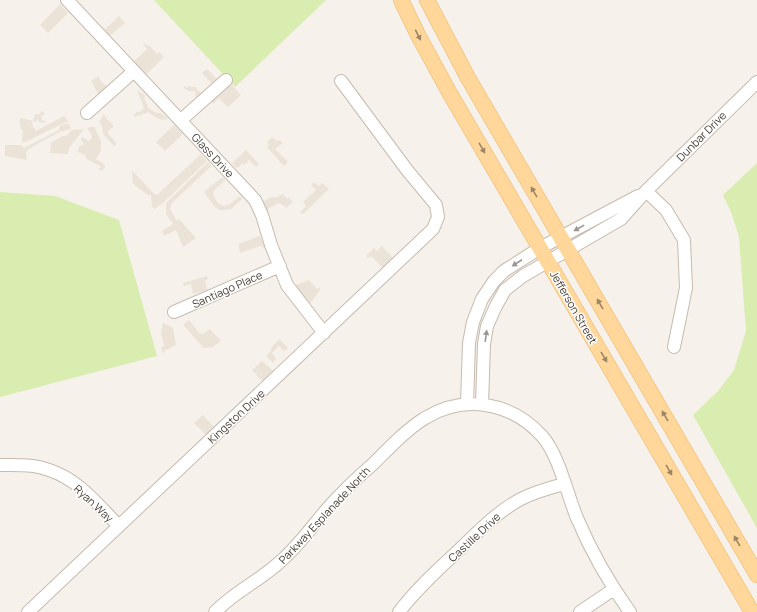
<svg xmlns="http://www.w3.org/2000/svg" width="757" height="612" viewBox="0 0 757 612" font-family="Manrope,sans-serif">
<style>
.residential{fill:#ebe3d8}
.green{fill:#d9edb0}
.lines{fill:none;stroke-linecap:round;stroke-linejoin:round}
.minor-casing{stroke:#c6bbaf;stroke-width:14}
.major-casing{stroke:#eeb360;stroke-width:16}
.minor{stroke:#fff;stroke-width:12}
.major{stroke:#ffd79b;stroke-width:15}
.oneway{fill:#9c8464}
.oneway2{fill:#9c9691}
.labels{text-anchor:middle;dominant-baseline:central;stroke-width:3;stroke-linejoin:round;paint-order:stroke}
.street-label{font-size:11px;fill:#4b4137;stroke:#fff}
</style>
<rect width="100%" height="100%" fill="#f6f1ea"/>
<path class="residential" d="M 60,4 L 68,13 L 48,33 L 40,25 Z
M 119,16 L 125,23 L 107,38 L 102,32 Z
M 144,43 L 147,46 L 149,45 L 157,54 L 159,52 L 164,57 L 145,76 L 132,63 L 147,49 L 143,44 Z
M 207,69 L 218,80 L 223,76 L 241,95 L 228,107 L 219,98 L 213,104 L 204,93 L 213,85 L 202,73 Z
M 99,76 L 101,82 L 109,88 L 99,95 L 91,81 Z
M 184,85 L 187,88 L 190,85 L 190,87 L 196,87 L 197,90 L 203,94 L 198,98 L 195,96 L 196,93 L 194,91 L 189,91 L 184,88 Z
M 137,90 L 146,96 L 144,97 L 148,108 L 156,113 L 161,113 L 168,119 L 162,120 L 155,117 L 148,112 L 145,114 L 144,113 L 139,116 L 138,115 L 135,117 L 133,116 L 138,111 L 139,113 L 144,108 Z
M 42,111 L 45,114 L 41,116 L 42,120 L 45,121 L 46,123 L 39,122 L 38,119 L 36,122 L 33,121 L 32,125 L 36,131 L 64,116 L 68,121 L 23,143 L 22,139 L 23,130 L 20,129 L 21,126 L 19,122 L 21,118 L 33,121 L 35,114 L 39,114 Z
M 104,114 L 106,118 L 114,126 L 107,132 L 117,144 L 114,146 L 103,134 L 102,125 L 99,122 Z
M 68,123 L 71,128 L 64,131 L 61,131 L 30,148 L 26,152 L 27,160 L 5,156 L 5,145 L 21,145 L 24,148 L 59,130 L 60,126 Z
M 174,125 L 183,134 L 165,151 L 156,142 Z
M 94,126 L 101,141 L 101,150 L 96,159 L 104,164 L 105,167 L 102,171 L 98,169 L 101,167 L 85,158 L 86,156 L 78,152 L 79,146 L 84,145 L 81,139 L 82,137 L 89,141 L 92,138 L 91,134 L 87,128 Z
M 84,129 L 69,148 L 68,154 L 50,153 L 51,145 L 50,143 L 63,136 L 66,136 L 72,130 Z
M 272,137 L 277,141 L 279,140 L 283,143 L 275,149 L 288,162 L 284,166 L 267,147 L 269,145 L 267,142 Z
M 246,150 L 259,164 L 256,167 L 249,160 L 244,165 L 243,163 L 237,168 L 232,163 Z
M 201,154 L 207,161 L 164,202 L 155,209 L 152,207 L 151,195 L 148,195 L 133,184 L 132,170 L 153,193 L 157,195 Z
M 208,162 L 212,167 L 208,169 L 172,203 L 170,209 L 177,221 L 179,219 L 196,238 L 183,247 L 176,230 L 164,236 L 162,231 L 173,224 L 166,214 L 166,203 Z
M 222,177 L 226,180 L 215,189 L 213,193 L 215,199 L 219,204 L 224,206 L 230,204 L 240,196 L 242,199 L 231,209 L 225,210 L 220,210 L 215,207 L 204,192 Z
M 314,182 L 319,186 L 322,183 L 329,189 L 303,214 L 300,212 L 306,206 L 303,202 L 316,190 L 311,185 Z
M 283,194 L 287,199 L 288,197 L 293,202 L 285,209 L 286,207 L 278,203 L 268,209 L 268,212 L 262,199 L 265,201 L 269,198 L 273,197 L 275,198 Z
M 260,236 L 265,248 L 260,246 L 240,253 L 238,244 Z
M 382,246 L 393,258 L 383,268 L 371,256 L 368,258 L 366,256 L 374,248 L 377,251 Z
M 207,276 L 208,279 L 205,280 L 207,290 L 193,294 L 191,284 L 184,286 L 183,283 Z
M 309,280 L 317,289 L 320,287 L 320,290 L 309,305 L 293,286 Z
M 189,320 L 199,333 L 203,334 L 210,329 L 221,341 L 213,347 L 204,348 L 183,325 Z
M 163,323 L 173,328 L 176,345 L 167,350 L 164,349 L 165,351 L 163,354 L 161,348 L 164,346 L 161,333 Z
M 279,339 L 288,348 L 284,351 L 279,346 L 272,353 L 276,358 L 273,363 L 266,356 L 271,351 L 271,348 Z
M 262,361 L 275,372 L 264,383 L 252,370 Z
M 203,415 L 215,428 L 207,436 L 194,423 Z"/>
<path class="green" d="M 154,0 L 326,0 L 235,87 Z
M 757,163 L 757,528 L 693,415 L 718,391 L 734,370 L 746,331 L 739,237 L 731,212 L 723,195 Z
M 0,192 L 55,196 L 119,220 L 157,356 L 0,397 Z"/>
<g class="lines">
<g class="minor-casing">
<path id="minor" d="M 67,0 L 255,200 L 262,215 L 271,245 L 287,285 L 324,333
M 87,113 L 134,71
M 181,120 L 226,80
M 646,191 L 666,210 L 684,240 L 686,288 L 674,347
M 174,312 L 280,266
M 467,404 L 469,343 L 473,322 L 482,299 L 494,281 L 504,271 L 540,248 L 638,196
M 482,404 L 484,344 L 487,326 L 496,306 L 505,290 L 523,276 L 621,219 L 646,191 L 757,82
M 0,465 C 16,465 34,464 49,470 C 78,479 98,505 119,526
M 28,612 L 433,229 L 438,217 L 436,205 L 407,170 L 341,81
M 215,612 C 235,591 263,579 283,559 C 300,544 313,525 328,508 C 342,492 358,477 374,463 C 390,447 406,430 425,418 C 465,394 511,402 542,436 C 559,455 567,494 577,518 C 591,551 609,583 630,612
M 399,612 C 417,588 440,568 461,548 C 480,530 498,511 521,499 C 534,492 550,488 564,484
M 580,612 L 614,589"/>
</g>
<g class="major-casing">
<path id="major" d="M 401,0 L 418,35 L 449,92 L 752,612
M 427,0 L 468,78 L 757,575"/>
</g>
<use href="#minor" class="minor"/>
<use href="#major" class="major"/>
</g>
<defs><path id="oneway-solid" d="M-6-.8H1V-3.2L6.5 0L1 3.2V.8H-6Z"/></defs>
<g class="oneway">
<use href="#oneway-solid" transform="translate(418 35) rotate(63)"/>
<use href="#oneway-solid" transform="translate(482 148) rotate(60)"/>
<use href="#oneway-solid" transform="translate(534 192) rotate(-120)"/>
<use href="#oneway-solid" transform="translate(600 304) rotate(-120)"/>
<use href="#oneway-solid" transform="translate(604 357) rotate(60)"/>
<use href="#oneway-solid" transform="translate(665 416) rotate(-120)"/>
<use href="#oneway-solid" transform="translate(669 470) rotate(60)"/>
<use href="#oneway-solid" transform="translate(737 541) rotate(-120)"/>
</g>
<g class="oneway2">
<use href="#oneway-solid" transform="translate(579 228) rotate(151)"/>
<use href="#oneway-solid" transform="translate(517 263) rotate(147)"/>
<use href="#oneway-solid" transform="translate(486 336) rotate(-82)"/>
</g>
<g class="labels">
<g class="street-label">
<text transform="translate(701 136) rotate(-45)">Dunbar Drive</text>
<text transform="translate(213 155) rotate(47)">Glass Drive</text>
<text transform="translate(227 289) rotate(-24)">Santiago Place</text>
<text transform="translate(574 307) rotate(60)">Jefferson Street</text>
<text transform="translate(236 416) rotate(-43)">Kingston Drive</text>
<text transform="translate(94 503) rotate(43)">Ryan Way</text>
<text transform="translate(324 515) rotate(-47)">Parkway Esplanade North</text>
<text transform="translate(474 537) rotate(-43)">Castille Drive</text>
</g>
</g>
</svg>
